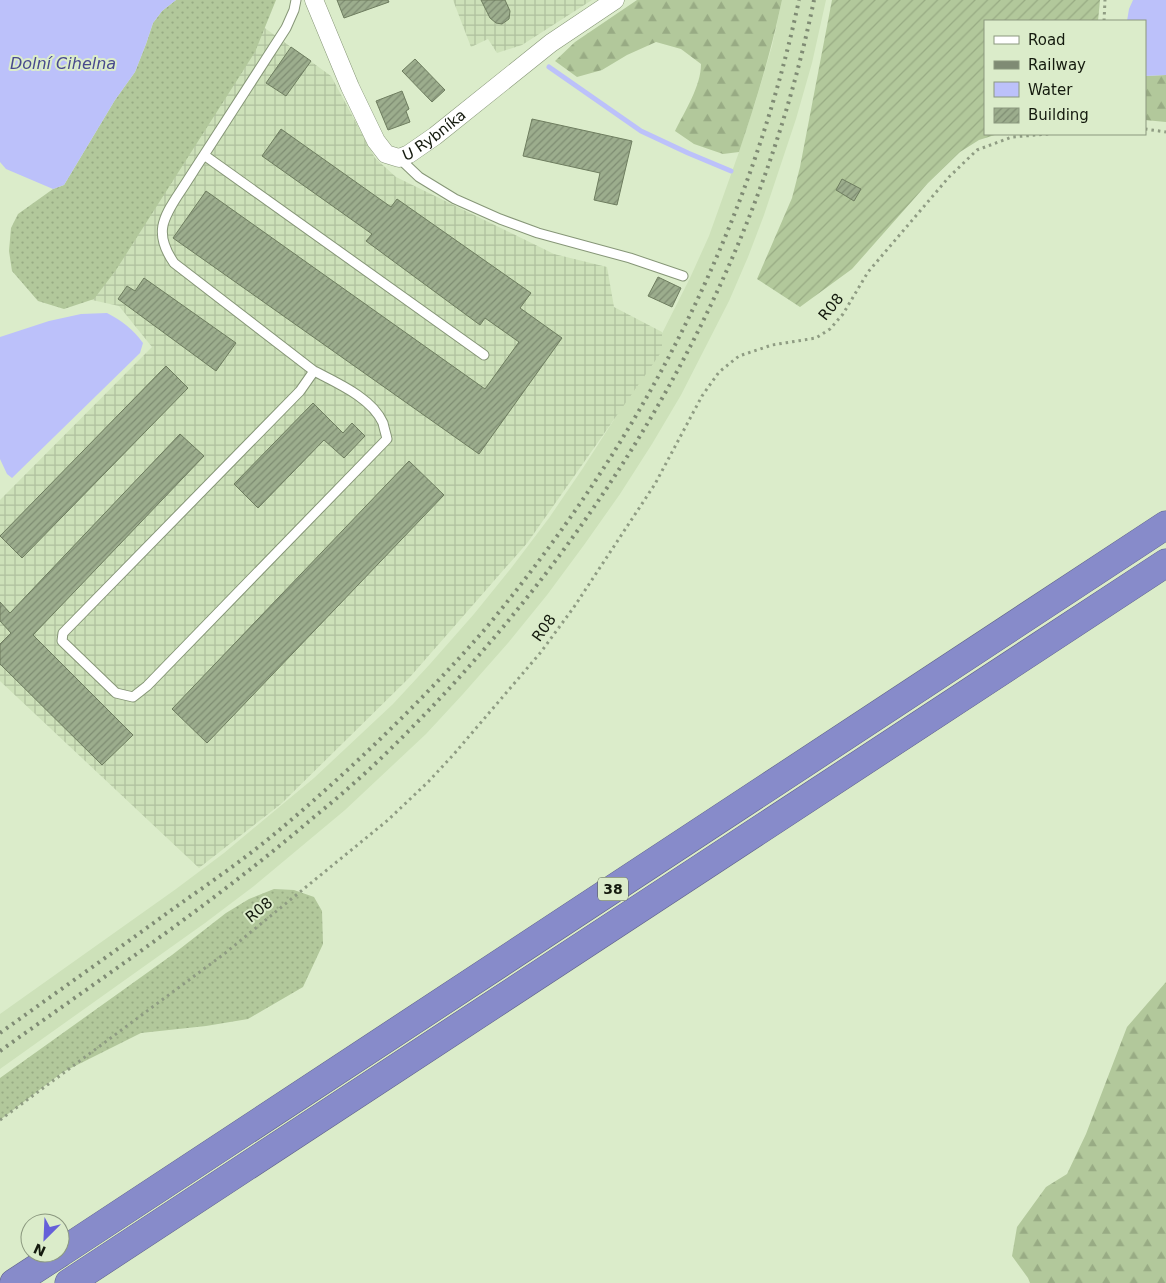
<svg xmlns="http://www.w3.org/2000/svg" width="1166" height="1283" viewBox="0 0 1166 1283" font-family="'DejaVu Sans',sans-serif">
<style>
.built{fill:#cde1b9}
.industrial{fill:url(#industrial-grid)}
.grass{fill:url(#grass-dots)}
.forest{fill:url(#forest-firs)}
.garden{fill:url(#garden-furrows)}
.water{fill:#bcc1fa}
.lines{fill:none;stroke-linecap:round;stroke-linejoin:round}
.stream{stroke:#bcc1fa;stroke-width:5}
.building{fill:url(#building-hatch);stroke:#6e7d5f}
.lane-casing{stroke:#869677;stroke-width:11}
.street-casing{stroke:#869677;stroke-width:19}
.highway-casing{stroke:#5f6388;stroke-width:29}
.path{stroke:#8f9c83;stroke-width:3;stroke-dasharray:2.5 4;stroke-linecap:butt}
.lane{stroke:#fff;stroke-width:9}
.street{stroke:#fff;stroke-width:18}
.highway{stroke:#878bca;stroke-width:28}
.rail{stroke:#7f8b74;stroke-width:4;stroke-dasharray:2.5 5;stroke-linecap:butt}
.labels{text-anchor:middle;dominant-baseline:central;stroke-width:4;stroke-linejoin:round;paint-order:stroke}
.shield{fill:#dbecca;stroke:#505946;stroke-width:1}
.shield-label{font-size:14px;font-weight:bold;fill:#141a0e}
.street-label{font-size:15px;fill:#141a0e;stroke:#dbecca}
.water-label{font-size:16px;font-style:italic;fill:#48498d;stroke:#dbecca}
</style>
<defs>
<pattern id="industrial-grid" width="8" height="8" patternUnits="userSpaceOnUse" patternTransform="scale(1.25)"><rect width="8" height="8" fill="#cde1b9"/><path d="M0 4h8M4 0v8" fill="none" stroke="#afc09e"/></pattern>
<pattern id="grass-dots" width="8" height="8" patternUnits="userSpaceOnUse" patternTransform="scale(1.25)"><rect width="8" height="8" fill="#b2c89b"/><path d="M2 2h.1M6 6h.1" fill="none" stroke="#98ab84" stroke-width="1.8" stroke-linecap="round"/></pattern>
<pattern id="forest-firs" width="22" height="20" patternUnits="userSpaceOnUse" patternTransform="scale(1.25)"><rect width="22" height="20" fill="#b2c89b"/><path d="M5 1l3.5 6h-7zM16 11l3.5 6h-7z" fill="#98ab84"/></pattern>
<pattern id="garden-furrows" width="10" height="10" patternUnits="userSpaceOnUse" patternTransform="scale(1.25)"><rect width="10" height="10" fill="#b2c89b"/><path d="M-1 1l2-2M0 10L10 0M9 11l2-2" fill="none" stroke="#98ab84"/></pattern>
<pattern id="building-hatch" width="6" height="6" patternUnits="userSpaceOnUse" patternTransform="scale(1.25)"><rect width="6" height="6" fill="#9cad8d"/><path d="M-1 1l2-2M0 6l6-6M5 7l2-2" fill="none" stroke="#7e8c72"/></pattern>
</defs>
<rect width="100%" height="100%" fill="#dbecca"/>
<path class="built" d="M 782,0 L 826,0 L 812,63 L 796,119 L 764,215 L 748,257 L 729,301 L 681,395 L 652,444 L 620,494 L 584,545 L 547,595 L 508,643 L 463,694 L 426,734 L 345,810 L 254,886 L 205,923 L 0,1069 L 0,1014 L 176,889 L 224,853 L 314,778 L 393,704 L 430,664 L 474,614 L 512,567 L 549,518 L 583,468 L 615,418 L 643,371 L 690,278 L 709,236 L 739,152 L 756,100 L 772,46 Z"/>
<path class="industrial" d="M 453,0 L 592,0 L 522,45 L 497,53 L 488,39 L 471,47 Z
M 262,26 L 331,76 L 375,158 L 396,177 L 554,254 L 607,267 L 614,307 L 662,332 L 662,351 L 528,542 L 410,677 L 281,804 L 199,868 L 0,681 L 0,500 L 152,347 L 119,306 L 74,296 Z"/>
<path class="grass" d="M 176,0 L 276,0 L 255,52 L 116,270 L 94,299 L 64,309 L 38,301 L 12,271 L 9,251 L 11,228 L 18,214 L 53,189 L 64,185 L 115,100 L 135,72 L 146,44 L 153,23 L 162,11 Z
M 274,889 L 294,890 L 314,897 L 322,911 L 323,944 L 303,987 L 248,1019 L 206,1026 L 141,1033 L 63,1072 L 0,1120 L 0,1078 L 172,955 L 226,913 L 249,899 Z"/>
<path class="forest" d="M 637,0 L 782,0 C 771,52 756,102 739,152 L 723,154 L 694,144 L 675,131 C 685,111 701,86 701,64 L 681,49 L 656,42 L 627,55 L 602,70 L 577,77 L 555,61 L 575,42 Z
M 1166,75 L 1166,122 L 1145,120 L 1145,76 Z
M 1166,982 L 1166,1283 L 1030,1283 L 1028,1278 L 1012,1256 L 1017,1227 L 1046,1187 L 1067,1174 L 1086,1134 L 1127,1027 Z"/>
<path class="garden" d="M 832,0 L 1100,0 L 1098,21 L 985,21 L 985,134 L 998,134 L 979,140 L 960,152 L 928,183 L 852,269 L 800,307 L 757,279 L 792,198 L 800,167 Z"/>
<path class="water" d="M 0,0 L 176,0 L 162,11 L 153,23 L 146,44 L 135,72 L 115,100 L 64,185 L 53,189 L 6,169 L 0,162 Z
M 1133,0 L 1166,0 L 1166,75 L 1145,76 L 1145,21 L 1127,21 L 1129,9 Z
M 107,313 C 122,321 133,329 143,343 L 140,353 L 12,478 L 7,474 L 0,459 L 0,337 L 49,321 L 81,314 Z"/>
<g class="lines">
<path class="stream" d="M 549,67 L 641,131 L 688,153 L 731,171"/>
</g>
<path class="building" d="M 337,0 L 388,0 L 389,2 L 344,18 Z
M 481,0 L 505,0 L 510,11 L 509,19 L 502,24 L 496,23 L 490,18 Z
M 291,47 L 311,61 L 286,96 L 266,83 Z
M 415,59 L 445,90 L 432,102 L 402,71 Z
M 402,91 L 409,109 L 406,111 L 410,122 L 388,130 L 376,101 Z
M 532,119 L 632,141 L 617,205 L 594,200 L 600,173 L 523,156 Z
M 281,129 L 391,207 L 397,199 L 531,293 L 520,308 L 562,338 L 479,454 L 173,238 L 206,191 L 485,389 L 519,342 L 485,318 L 480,325 L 366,241 L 372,234 L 262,156 Z
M 842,179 L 861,189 L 854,201 L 836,190 Z
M 658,277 L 681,288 L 672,307 L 648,296 Z
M 144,278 L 236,343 L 216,371 L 118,299 L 127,286 L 135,291 Z
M 166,366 L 188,388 L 22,558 L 0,536 Z
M 313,403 L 343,433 L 352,423 L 365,436 L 344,458 L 324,440 L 258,508 L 234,484 Z
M 180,434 L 204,456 L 33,635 L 133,735 L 102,765 L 0,664 L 0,644 L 11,633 L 0,621 L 0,602 L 10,613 Z
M 409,461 L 444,495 L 207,743 L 172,709 Z"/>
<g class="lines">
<g class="lane-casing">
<path id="lane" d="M 296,0 L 294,10 L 286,28 L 204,155 L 484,355
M 204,155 C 196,167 188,180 180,192 C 162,219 154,234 174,263 L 314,371 L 300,391 L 63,633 L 62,641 L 116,693 L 133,697 L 147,686 L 387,439 C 386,434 384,428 383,423 C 372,398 337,383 314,371
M 399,158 L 419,177 L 455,199 L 500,219 L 538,233 L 630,258 L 683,276"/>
</g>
<g class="street-casing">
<g id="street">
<path id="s1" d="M 314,0 L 350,87 L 376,141 L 386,154 L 399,158 L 409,154 L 435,136 L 551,43 L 615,0"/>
</g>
</g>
<g class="highway-casing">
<path id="highway" d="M 60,1253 L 1166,525
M 14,1283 L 60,1253
M 69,1283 L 1166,563"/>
</g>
<path class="path" d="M 1104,21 L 1105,0
M 1145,129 L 1166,132
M 0,1120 L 224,954 L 388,820 L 429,781 L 454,754 L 541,652 L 574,607 L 655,484 L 702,396 L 719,372 L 739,356 L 772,345 L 816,338 L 830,329 L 843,314 L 868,272 L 949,177 L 977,150 L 1012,137 L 1049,134"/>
<use href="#lane" class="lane"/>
<use href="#street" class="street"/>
<use href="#highway" class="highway"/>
<path class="rail" d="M 0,1033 C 57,992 114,952 170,911 C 208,884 248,857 284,826 C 356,765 424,699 486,628 C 509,600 531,572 552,543 C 671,381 757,197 799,0
M 0,1051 C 106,975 215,902 314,817 C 335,800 356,782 376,763 C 590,558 754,293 814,0"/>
</g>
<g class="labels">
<rect class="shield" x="598" y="877.5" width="30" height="23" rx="4"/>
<g class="shield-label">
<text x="613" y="889">38</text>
</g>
<g class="street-label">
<text stroke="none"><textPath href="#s1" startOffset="226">U Rybníka</textPath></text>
<text transform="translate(831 307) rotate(-51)">R08</text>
<text transform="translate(544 628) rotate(-54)">R08</text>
<text transform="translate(259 910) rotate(-39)">R08</text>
</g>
<g class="water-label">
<text x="63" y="63">Dolní Cihelna</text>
</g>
</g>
<rect x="984" y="20" width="162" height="115" fill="#dbecca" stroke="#8b987f"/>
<rect x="994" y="36" width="25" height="8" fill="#ffffff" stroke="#8b987f"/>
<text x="1028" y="45" font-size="15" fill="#141a0e">Road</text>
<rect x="994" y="61" width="25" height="8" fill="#7f8b74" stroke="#8b987f"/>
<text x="1028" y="70" font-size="15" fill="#141a0e">Railway</text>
<rect x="994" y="82" width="25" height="15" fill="#bcc1fa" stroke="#8b987f"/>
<text x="1028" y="95" font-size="15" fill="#141a0e">Water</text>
<rect x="994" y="108" width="25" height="15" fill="url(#building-hatch)" stroke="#8b987f"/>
<text x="1028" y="120" font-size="15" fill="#141a0e">Building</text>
<g transform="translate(45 1238) rotate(204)"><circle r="24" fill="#dbecca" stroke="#8b987f"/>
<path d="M0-4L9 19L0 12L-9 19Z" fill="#6560d9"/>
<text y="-8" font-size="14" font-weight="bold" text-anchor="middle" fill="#141a0e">N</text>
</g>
</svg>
